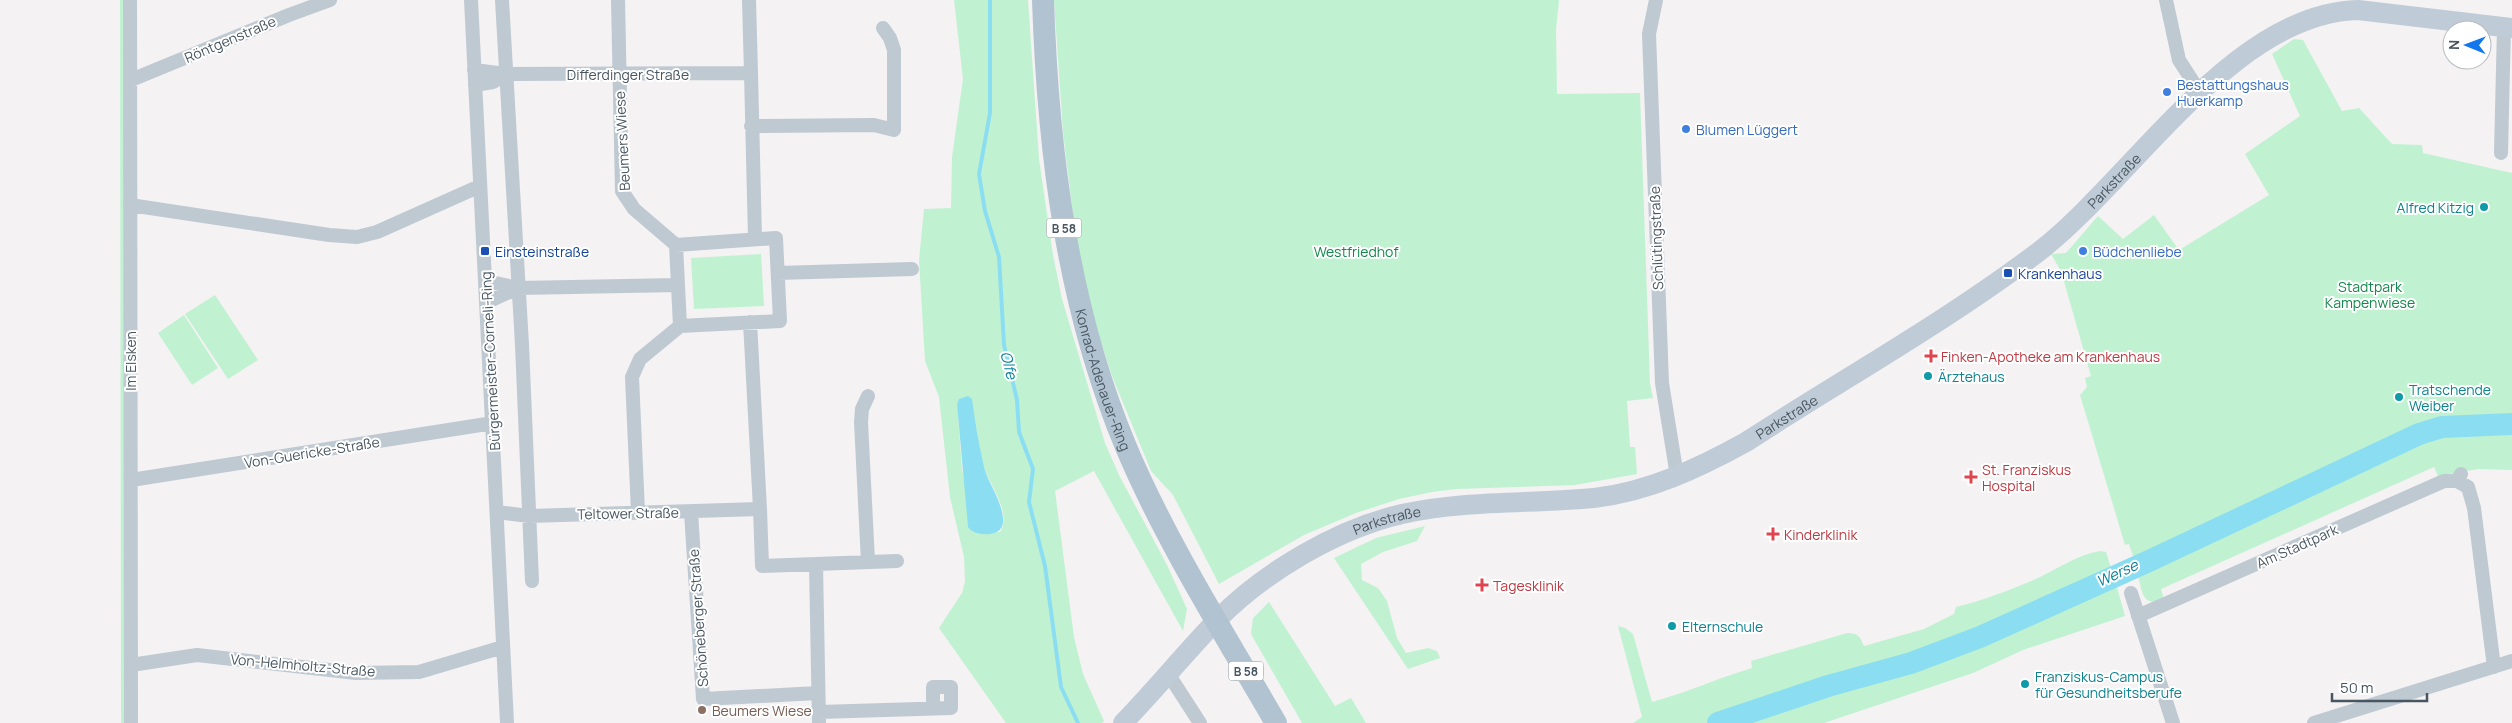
<svg xmlns="http://www.w3.org/2000/svg" width="2512" height="723" viewBox="0 0 2512 723" font-family="Manrope,sans-serif">
<style>
.green{fill:#c0f2d2;fill-rule:evenodd}
.water{fill:#8bdef1}
.lines{fill:none;stroke-linecap:round;stroke-linejoin:round}
.stream{stroke:#8bdef1;stroke-width:4}
.river{stroke:#8bdef1;stroke-width:22}
.street{stroke:#bfc9d2;stroke-width:14}
.secondary{stroke:#bfcbd6;stroke-width:20}
.primary{stroke:#b1c2d1;stroke-width:22}
.shop-dot{fill:#3f7fe0;stroke:#fff;stroke-width:2}
.culture-dot{fill:#0f9aa8;stroke:#fff;stroke-width:2}
.transit-dot{fill:#1a4fb4;stroke:#fff;stroke-width:2}
.health-dot{fill:#e0444e;stroke:#fff;stroke-width:2}
.education-dot{fill:#8d6e63;stroke:#fff;stroke-width:2}
.labels{text-anchor:middle;dominant-baseline:central;stroke-width:4;stroke-linejoin:round;paint-order:stroke}
.shield{fill:#fff;stroke:#7f8990;stroke-width:1}
.shield-label{font-size:12px;font-weight:bold;fill:#485661}
.street-label{font-size:14px;fill:#485661;stroke:#fff}
.shop-label{font-size:14px;fill:#366cbe;stroke:#fff;text-anchor:start}
.culture-label{font-size:14px;fill:#0d838f;stroke:#fff;text-anchor:start}
.transit-label{font-size:14px;fill:#164399;stroke:#fff;text-anchor:start}
.park-label{font-size:14px;fill:#13884b;stroke:#fff}
.health-label{font-size:14px;fill:#be3a42;stroke:#fff;text-anchor:start}
.education-label{font-size:14px;fill:#785e54;stroke:#fff;text-anchor:start}
.water-label{font-size:15px;font-style:italic;fill:#08819d;stroke:#fff}
</style>
<rect width="100%" height="100%" fill="#f4f2f2"/>
<path class="green" d="M 120,0 L 124,0 L 125,723 L 121,723 Z
M 954,0 L 1028,0 L 1039,159 L 1053,255 L 1062,299 L 1105,443 L 1119,475 L 1167,565 L 1187,609 L 1183,631 L 1094,471 L 1055,491 L 1074,637 L 1083,674 L 1104,721 L 1102,723 L 1006,723 L 939,628 L 962,593 L 965,581 L 964,557 L 950,497 L 939,397 L 925,361 L 919,260 L 924,209 L 951,208 L 952,157 L 963,79 ZM 958,416 L 976,427 C 979,441 980,457 985,470 C 991,486 1012,515 1000,532 L 975,532 L 962,469 Z
M 1054,0 L 1559,0 L 1556,30 L 1557,94 L 1640,93 L 1650,383 L 1653,398 L 1627,401 L 1630,447 L 1635,447 L 1637,474 L 1575,485 L 1456,489 L 1432,492 L 1399,499 L 1356,513 L 1304,535 L 1219,584 L 1173,495 L 1151,471 L 1112,376 L 1093,318 L 1078,256 L 1063,132 Z
M 2294,39 L 2303,40 L 2342,111 L 2359,108 L 2392,144 L 2422,145 L 2423,153 L 2512,173 L 2512,416 L 2441,420 L 2417,427 L 2134,559 L 2129,544 L 2125,545 L 2080,395 L 2087,387 L 2085,378 L 2091,376 L 2061,271 L 2051,254 L 2066,253 L 2098,216 L 2123,239 L 2154,215 L 2179,250 L 2269,195 L 2245,154 L 2300,116 L 2272,54 Z
M 761,254 L 764,306 L 694,309 L 691,258 Z
M 215,295 L 258,360 L 228,379 L 185,314 Z
M 184,315 L 218,368 L 192,385 L 158,333 Z
M 2484,430 L 2512,430 L 2512,470 L 2478,469 L 2438,476 L 2434,467 L 2161,589 L 2164,599 C 2141,609 2142,589 2137,572 L 2421,441 L 2442,434 Z
M 1425,526 L 1417,541 L 1383,552 L 1361,564 L 1362,580 L 1378,588 L 1387,601 L 1397,638 L 1406,653 L 1428,648 L 1437,651 L 1440,658 L 1408,669 L 1334,558 L 1376,538 Z
M 2100,551 L 2106,552 L 2111,568 L 1978,633 L 1911,659 L 1825,681 L 1720,716 L 1706,723 L 1633,723 L 1642,717 L 1618,626 L 1625,628 L 1633,634 L 1652,702 C 1686,693 1718,678 1752,668 L 1751,661 L 1847,633 C 1859,633 1860,637 1864,646 L 1924,629 L 1954,614 L 1956,607 C 1984,600 2013,589 2040,577 C 2060,567 2078,555 2100,551 Z
M 2116,584 L 2125,616 L 2023,650 L 1973,673 L 1824,723 L 1733,723 L 1914,667 L 1983,641 Z
M 1269,602 L 1335,706 L 1351,698 L 1366,723 L 1302,723 L 1251,634 L 1253,618 Z"/>
<path class="water" d="M 968,396 L 972,399 C 975,422 979,445 984,467 C 989,485 1001,499 1003,518 C 1006,540 972,536 968,527 L 957,404 L 959,399 Z"/>
<g class="lines">
<path class="stream" d="M 990,0 L 990,113 L 979,174 L 985,211 L 999,257 L 1004,345 L 1017,400 L 1019,432 L 1033,469 L 1029,502 L 1045,566 L 1061,687 L 1078,723"/>
<path class="river" d="M 1718,723 L 1828,686 L 1911,663 L 1980,637 L 2149,561 L 2419,434 L 2442,427 L 2512,424"/>
<path class="street" d="M 130,0 L 131,723
M 471,0 L 507,723
M 502,0 L 522,345 L 532,581
M 618,0 L 622,191 L 634,209 L 676,245 L 680,326 L 780,321 L 776,238 L 676,245
M 749,0 L 751,73
M 1656,0 L 1649,34 L 1662,383 L 1677,476
M 2166,0 L 2179,60 L 2199,91
M 474,70 L 506,74 L 751,73 L 755,239
M 131,80 L 289,15 L 330,0
M 475,85 L 493,82 L 506,74
M 751,126 L 874,125 L 894,130 L 894,50 L 890,38 L 883,28
M 2501,153 L 2504,27
M 130,205 L 329,235 L 357,237 L 377,232 L 480,186
M 778,273 L 912,269
M 486,281 L 518,288 L 678,285
M 487,302 L 518,288
M 750,322 L 760,509
M 131,480 L 493,423
M 2457,481 L 2468,487 L 2474,508 L 2494,667
M 497,512 L 529,516 L 760,509 L 762,566 L 897,561
M 638,512 L 632,377 L 640,359 L 680,326
M 691,512 L 703,699 L 818,693
M 868,562 L 861,422 L 862,409 L 868,396
M 816,564 L 819,723
M 2131,593 L 2173,723
M 2138,616 L 2444,481 L 2457,481 L 2461,474
M 131,665 L 197,655 L 356,673 L 419,672 L 503,647
M 1169,675 L 1200,723
M 819,712 L 951,708 L 951,687 L 933,687 L 933,708
M 2314,723 L 2512,661"/>
<path class="secondary" id="s1" d="M 1123,723 C 1156,689 1185,653 1217,620 C 1264,572 1337,529 1402,514 C 1466,500 1530,504 1594,498 C 1648,492 1699,468 1746,442 C 1843,379 1944,323 2037,253 C 2131,182 2232,13 2358,10 L 2512,28"/>
<path class="primary" id="s2" d="M 1043,0 C 1048,152 1067,306 1126,447 C 1165,540 1225,635 1276,723"/>
</g>
<g class="shop-dot">
<circle cx="2167" cy="92" r="5"/>
<circle cx="1686" cy="129" r="5"/>
<circle cx="2083" cy="251" r="5"/>
</g>
<g class="culture-dot">
<circle cx="2484" cy="207" r="5"/>
<circle cx="1928" cy="376" r="5"/>
<circle cx="2399" cy="397" r="5"/>
<circle cx="1672" cy="626" r="5"/>
<circle cx="2025" cy="684" r="5"/>
</g>
<g class="transit-dot">
<rect x="480" y="246" width="10" height="10" rx="2.5"/>
<rect x="2003" y="268" width="10" height="10" rx="2.5"/>
</g>
<g class="health-dot">
<path d="M1928.5 348.5h5v5h5v5h-5v5h-5v-5h-5v-5h5z"/>
<path d="M1968.5 469.5h5v5h5v5h-5v5h-5v-5h-5v-5h5z"/>
<path d="M1770.5 526.5h5v5h5v5h-5v5h-5v-5h-5v-5h5z"/>
<path d="M1479.5 577.5h5v5h5v5h-5v5h-5v-5h-5v-5h5z"/>
</g>
<circle class="education-dot" cx="702" cy="710" r="5"/>
<g class="labels">
<g class="shield">
<rect x="1046.5" y="218.5" width="35" height="19" rx="4"/>
<rect x="1228.5" y="661.5" width="35" height="19" rx="4"/>
</g>
<g class="shield-label">
<text x="1064" y="228">B 58</text>
<text x="1246" y="671">B 58</text>
</g>
<g class="street-label">
<text transform="translate(230 39) rotate(-23)">Röntgenstraße</text>
<text x="628" y="74">Differdinger Straße</text>
<text transform="translate(622 141) rotate(-93)">Beumers Wiese</text>
<text stroke="none"><textPath href="#s1" startOffset="1164">Parkstraße</textPath></text>
<text transform="translate(1656 238) rotate(-92)">Schlütingstraße</text>
<text transform="translate(130 361) rotate(-90)">Im Elsken</text>
<text transform="translate(490 361) rotate(-93)">Bürgermeister-Corneli-Ring</text>
<text stroke="none"><textPath href="#s2" startOffset="386">Konrad-Adenauer-Ring</textPath></text>
<text stroke="none"><textPath href="#s1" startOffset="759">Parkstraße</textPath></text>
<text transform="translate(312 452) rotate(-9)">Von-Guericke-Straße</text>
<text transform="translate(628 513) rotate(-1)">Teltower Straße</text>
<text stroke="none"><textPath href="#s1" startOffset="339">Parkstraße</textPath></text>
<text transform="translate(2297 546) rotate(-24)">Am Stadtpark</text>
<text transform="translate(698 618) rotate(-94)">Schöneberger Straße</text>
<text transform="translate(303 665) rotate(5)">Von-Helmholtz-Straße</text>
</g>
<g class="shop-label">
<text x="2177" y="84">Bestattungshaus<tspan x="2177" dy="16">Huerkamp</tspan></text>
<text x="1696" y="129">Blumen Lüggert</text>
<text x="2093" y="251">Büdchenliebe</text>
</g>
<g class="culture-label">
<text x="2474" y="207" text-anchor="end">Alfred Kitzig</text>
<text x="1938" y="376">Ärztehaus</text>
<text x="2409" y="389">Tratschende<tspan x="2409" dy="16">Weiber</tspan></text>
<text x="1682" y="626">Elternschule</text>
<text x="2035" y="676">Franziskus-Campus<tspan x="2035" dy="16">für Gesundheitsberufe</tspan></text>
</g>
<g class="transit-label">
<text x="495" y="251">Einsteinstraße</text>
<text x="2018" y="273">Krankenhaus</text>
</g>
<g class="park-label">
<text x="1356" y="251">Westfriedhof</text>
<text x="2370" y="286">Stadtpark<tspan x="2370" dy="16">Kampenwiese</tspan></text>
</g>
<g class="health-label">
<text x="1941" y="356">Finken-Apotheke am Krankenhaus</text>
<text x="1982" y="469">St. Franziskus<tspan x="1982" dy="16">Hospital</tspan></text>
<text x="1784" y="534">Kinderklinik</text>
<text x="1493" y="585">Tagesklinik</text>
</g>
<g class="education-label">
<text x="712" y="710">Beumers Wiese</text>
</g>
<g class="water-label">
<text transform="translate(1009 365) rotate(76)">Olfe</text>
<text transform="translate(2117 573) rotate(-25)">Werse</text>
</g>
</g>
<g transform="translate(2467 45) rotate(271)"><circle r="24" fill="#ffffff" stroke="#b6bbc0"/>
<path d="M0-4L9 19L0 12L-9 19Z" fill="#1277ee"/>
<text y="-8" font-size="14" font-weight="bold" text-anchor="middle" fill="#485661">N</text>
</g>
<path d="M2332 693v8h95v-8" fill="none" stroke="#485661" stroke-width="2.5"/>
<text x="2340" y="693" font-size="15" fill="#485661" stroke="#ffffff" stroke-width="4" paint-order="stroke">50 m</text>
</svg>
